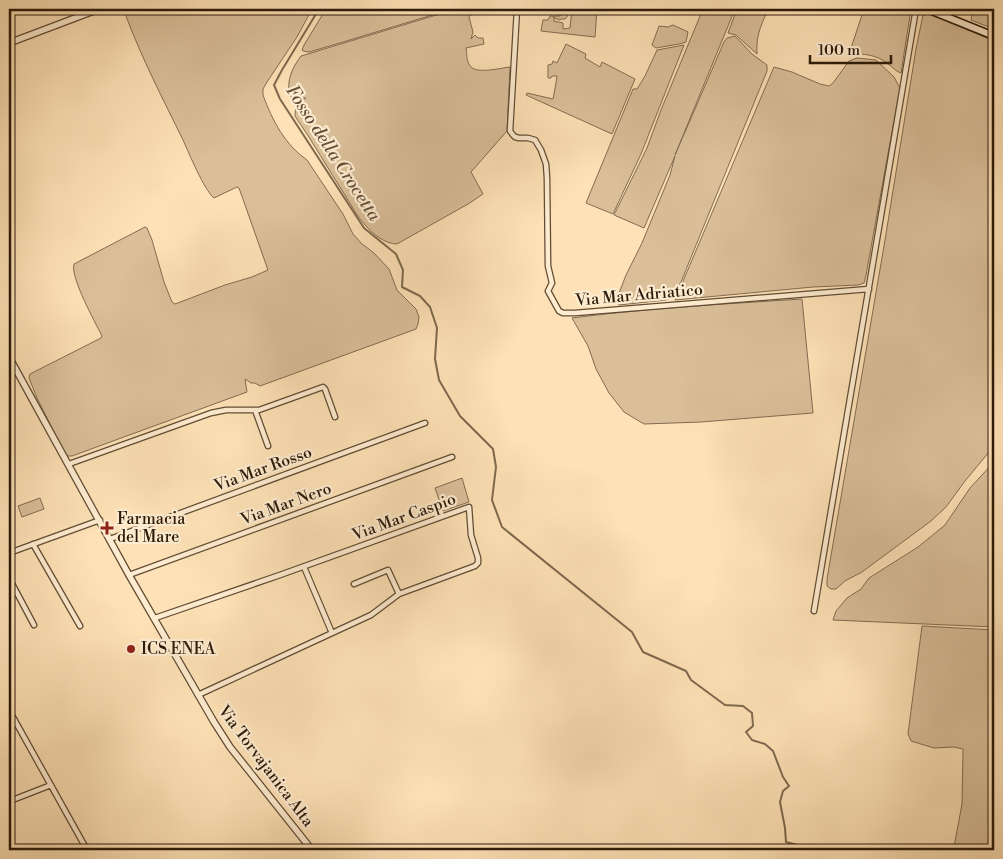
<svg xmlns="http://www.w3.org/2000/svg" width="1003" height="859" viewBox="0 0 1003 859" font-family="'Libre Bodoni',serif">
<style>
.green{fill:#dabf99;stroke:#826c51}
.lines{fill:none;stroke-linecap:round;stroke-linejoin:round}
.stream{stroke:#7e694d;stroke-width:2}
.minor-casing{stroke:#604c34;stroke-width:7}
.tertiary-casing{stroke:#604c34;stroke-width:8}
.secondary-casing{stroke:#2b1a09;stroke-width:9}
.minor{stroke:#feecd0;stroke-width:4.5}
.tertiary{stroke:#feecd0;stroke-width:5.5}
.secondary{stroke:#feecd0;stroke-width:6}
.poi-dot{fill:#8f2418;stroke:#feecd0;stroke-width:2}
.labels{text-anchor:middle;dominant-baseline:central;stroke-width:4.5;stroke-linejoin:round;paint-order:stroke}
.street-label{font-size:16px;fill:#2b1a09;stroke:#feecd0}
.poi-label{font-size:16px;fill:#2b1a09;stroke:#feecd0;text-anchor:start}
.water-label{font-size:18px;font-style:italic;fill:#634e37;stroke:#feecd0}
</style>
<rect width="100%" height="100%" fill="#fee1b6"/>
<filter id="stains"><feTurbulence type="fractalNoise" baseFrequency=".004" numOctaves="4"/><feColorMatrix values="0 0 0 0 .2 0 0 0 0 .09 0 0 0 0 .02 0 0 0 .5 -.17"/></filter>
<radialGradient id="worn" r=".72"><stop offset=".6" stop-color="#630" stop-opacity="0"/><stop offset="1" stop-color="#630" stop-opacity=".3"/></radialGradient>
<path class="green" d="M 128,9 L 312,9 L 297,37 L 267,82 L 263,89 L 263,95 C 272,120 285,145 307,160 L 343,214 L 353,234 L 361,243 L 374,253 L 389,269 L 397,290 L 416,309 L 419,317 L 418,324 L 416,329 L 260,386 L 255,383 L 251,383 L 245,379 L 247,392 L 72,456 L 66,456 L 37,398 L 29,378 L 30,374 L 101,338 L 102,336 C 95,322 70,277 74,264 L 145,227 L 147,228 L 152,240 L 164,282 L 172,302 L 175,304 L 225,285 L 252,277 L 268,270 L 239,188 L 237,187 L 214,198 C 204,190 189,153 183,140 C 163,99 142,59 126,16 Z
M 326,9 L 452,9 L 343,42 L 309,52 L 303,51 L 302,50 L 304,45 Z
M 456,9 L 512,9 L 470,15 L 469,17 L 473,32 L 471,39 L 475,35 L 478,38 L 483,38 L 484,44 L 466,48 C 467,53 466,62 471,67 C 477,74 501,68 510,67 L 507,131 L 471,172 L 483,194 L 468,204 L 397,244 C 385,244 373,234 365,225 C 357,216 351,205 345,195 C 328,169 313,142 295,116 L 296,103 L 306,98 L 299,99 L 290,96 C 286,81 292,68 301,56 Z
M 561,9 L 569,9 L 567,17 L 565,19 L 561,19 L 560,20 L 554,18 L 554,21 L 563,23 L 563,29 L 570,28 L 572,9 L 597,9 L 595,37 L 541,31 L 543,20 L 548,20 L 550,16 L 553,16 L 554,18 L 554,16 L 560,16 Z
M 703,9 L 735,9 L 675,155 L 724,42 L 727,38 L 735,36 L 752,54 L 767,65 L 767,71 L 681,282 L 672,297 L 666,300 L 619,305 L 616,301 L 626,275 L 642,243 L 670,175 L 675,156 L 644,228 L 614,215 L 647,148 L 661,110 Z
M 737,9 L 806,9 L 805,12 L 783,10 L 767,12 C 760,27 756,37 757,54 L 736,35 L 728,33 Z
M 864,9 L 911,9 L 901,73 C 895,71 894,68 888,64 C 878,55 862,53 849,54 Z
M 973,9 L 994,9 L 994,29 L 971,20 Z
M 930,14 L 994,41 L 994,446 L 965,481 L 946,507 L 931,521 L 862,572 L 845,581 L 836,589 L 831,589 L 827,586 L 827,579 L 885,240 L 916,49 L 923,15 Z
M 673,25 L 688,32 L 686,42 L 679,44 L 656,48 L 652,45 L 659,26 L 668,27 Z
M 566,44 L 586,54 L 585,58 L 600,67 L 602,62 L 635,79 L 612,134 L 526,95 L 527,93 L 553,99 L 556,83 L 557,76 L 552,76 L 551,78 L 548,78 L 548,65 L 552,64 L 553,61 L 557,63 Z
M 684,45 L 641,154 L 613,214 L 586,203 L 633,89 L 637,89 L 645,76 L 657,50 Z
M 857,58 L 876,60 L 894,77 L 900,88 L 866,275 L 864,283 L 858,285 L 813,287 L 675,300 L 774,67 L 792,72 L 820,84 L 829,86 L 833,83 L 849,61 Z
M 802,299 L 813,413 L 701,422 L 644,424 L 624,412 L 609,393 L 596,369 L 588,346 L 572,318 C 648,308 725,304 802,299 Z
M 994,462 L 994,627 L 833,620 L 836,611 L 847,598 L 861,589 L 869,578 L 918,547 L 945,525 L 970,488 Z
M 462,478 L 469,502 L 443,511 L 435,488 Z
M 40,498 L 44,509 L 22,517 L 18,506 Z
M 922,626 L 994,630 L 994,850 L 951,850 L 954,847 L 962,804 L 963,749 L 954,747 L 934,748 L 911,741 L 908,734 Z"/>
<g class="lines">
<path class="stream" d="M 319,9 L 282,70 L 274,85 L 280,99 L 364,228 L 396,254 L 403,270 L 402,287 L 420,296 L 430,307 L 437,328 L 435,359 L 439,380 L 460,416 L 493,449 L 496,467 L 492,500 L 502,527 L 632,632 L 643,652 L 686,671 L 691,680 L 725,705 L 743,706 L 752,713 L 753,726 L 746,732 L 752,740 L 765,744 L 773,751 L 783,777 L 789,786 L 783,791 L 780,802 L 785,828 L 786,842 L 801,846 L 800,850"/>
<g class="minor-casing">
<path id="minor" d="M 517,9 L 510,131 L 513,135 L 515,137 L 519,138 L 528,138 L 535,140 L 541,150 L 546,164 L 547,178 L 548,266 L 552,283 L 548,291 L 559,311 L 563,313 L 575,313 L 869,289
M 255,410 L 268,446
M 69,464 L 211,413 L 226,410 L 259,410 L 323,387 L 325,389 L 335,417
M 110,539 L 425,423
M 33,544 L 80,626
M 9,553 L 100,520
M 304,567 L 332,633
M 129,575 L 452,457
M 9,578 L 34,625
M 814,611 L 916,9
M 155,618 L 280,575 L 469,507 L 471,535 L 478,558 L 478,563 L 475,566 L 399,594 L 388,570 L 354,584
M 198,695 L 371,615 L 399,594
M 9,710 L 87,850
M 15,799 L 51,785"/>
</g>
<g class="tertiary-casing">
<path id="tertiary" d="M 9,43 L 99,9
M 9,357 L 129,575 L 214,722 L 230,747 L 312,850"/>
</g>
<g class="secondary-casing">
<path id="secondary" d="M 927,9 L 994,36"/>
</g>
<use href="#minor" class="minor"/>
<use href="#tertiary" class="tertiary"/>
<use href="#secondary" class="secondary"/>
</g>
<g class="poi-dot">
<path d="M104.5 520.5h5v5h5v5h-5v5h-5v-5h-5v-5h5z"/>
<circle cx="131" cy="649" r="5"/>
</g>
<g class="labels">
<g class="street-label">
<text transform="translate(639 295) rotate(-5)">Via Mar Adriatico</text>
<text transform="translate(263 469) rotate(-20)">Via Mar Rosso</text>
<text transform="translate(286 504) rotate(-20)">Via Mar Nero</text>
<text transform="translate(404 517) rotate(-20)">Via Mar Caspio</text>
<text transform="translate(266 766) rotate(53)">Via Torvajanica Alta</text>
</g>
<g class="poi-label">
<text x="117" y="519">Farmacia<tspan x="117" dy="18">del Mare</tspan></text>
<text x="141" y="649">ICS ENEA</text>
</g>
<g class="water-label">
<text transform="translate(333 153) rotate(57)">Fosso della Crocetta</text>
</g>
</g>
<rect width="1003" height="859" fill="none" stroke="#fee1b6" stroke-width="30"/>
<rect x="10" y="10" width="983" height="839" fill="none" stroke="#2b1a09" stroke-width="2.5"/>
<rect x="15" y="15" width="973" height="829" fill="none" stroke="#2b1a09"/>
<path d="M810 55v8h81v-8" fill="none" stroke="#2b1a09" stroke-width="2.5"/>
<text x="818" y="55" font-size="15" fill="#2b1a09" stroke="#feecd0" stroke-width="4" paint-order="stroke">100 m</text>
<rect width="100%" height="100%" filter="url(#stains)"/>
<rect width="100%" height="100%" fill="url(#worn)"/>
</svg>
